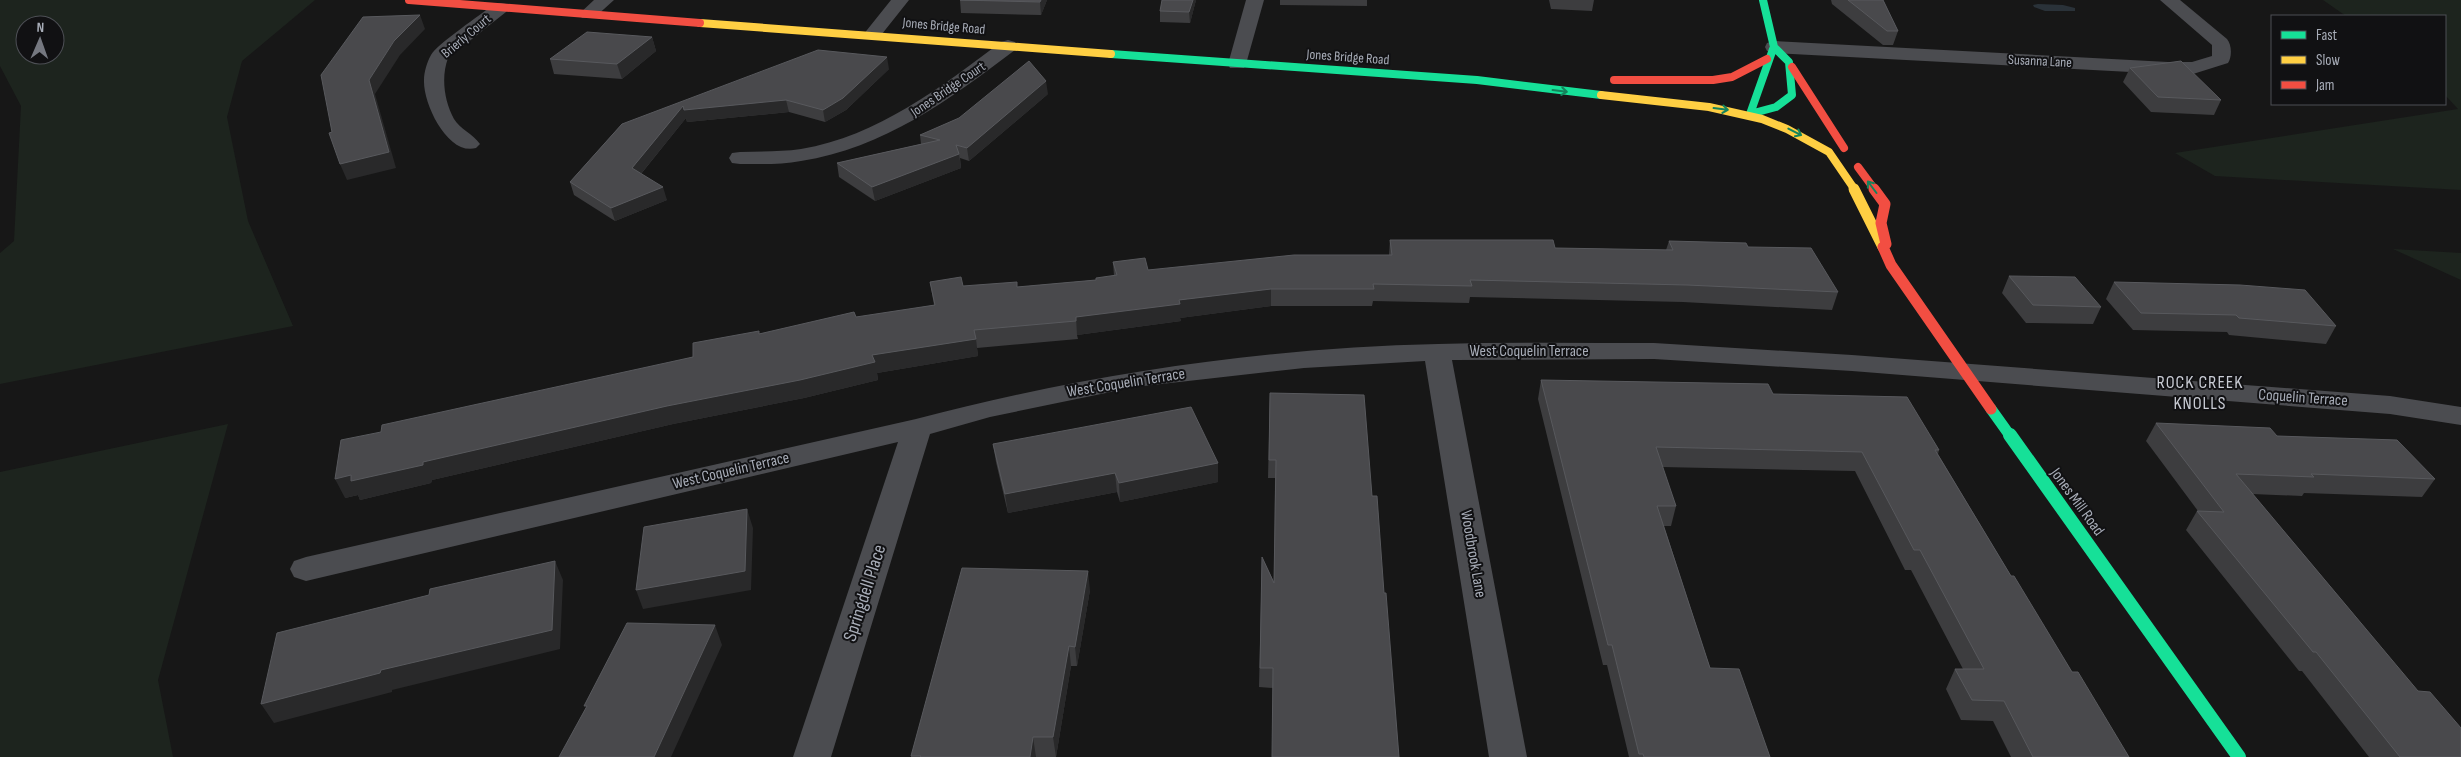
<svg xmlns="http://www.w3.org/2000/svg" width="2461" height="757" viewBox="0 0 2461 757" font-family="'Sofia Sans Condensed',sans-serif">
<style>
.green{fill:#1d241e;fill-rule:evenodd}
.water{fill:#2a3239}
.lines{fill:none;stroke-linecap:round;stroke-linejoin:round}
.street{fill:#4b4c50;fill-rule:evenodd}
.fast-far2{stroke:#16e098;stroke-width:8}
.fast-far1{stroke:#16e098;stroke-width:11}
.fast{stroke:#16e098;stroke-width:14}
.slow-far1{stroke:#ffcf43;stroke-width:8}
.slow{stroke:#ffcf43;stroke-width:11}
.jam-far1{stroke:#f24e42;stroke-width:8}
.jam{stroke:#f24e42;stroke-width:11}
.wall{fill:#3d3d3f}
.shaded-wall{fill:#29292a}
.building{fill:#49494c;stroke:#58595d}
.oneway{stroke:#14835c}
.labels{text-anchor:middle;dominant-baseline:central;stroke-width:4;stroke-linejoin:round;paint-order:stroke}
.far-street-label{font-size:14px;fill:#a8adb8;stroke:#111113}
.street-label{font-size:16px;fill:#a8adb8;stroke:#111113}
.neighbourhood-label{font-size:18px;letter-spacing:1px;fill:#c9ccd4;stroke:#111113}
.near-street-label{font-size:19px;fill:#a8adb8;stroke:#111113}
</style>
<rect width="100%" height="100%" fill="#171717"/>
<path class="green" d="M 0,0 L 315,0 L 242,61 L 227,117 L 248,221 L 293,326 L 0,384 L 0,253 L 14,241 L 21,106 L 0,66 ZM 25,25 L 55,25 L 55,55 L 25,55 Z
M 2323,0 L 2461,0 L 2461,190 L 2215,176 L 2175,153 L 2458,109 L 2445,95 L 2445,16 L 2346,16 Z
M 2393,249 L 2461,253 L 2461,280 Z
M 228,424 L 158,680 L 173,757 L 0,757 L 0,472 Z"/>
<path class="water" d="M 2038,4 L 2063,5 L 2075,8 L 2075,11 L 2045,11 L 2034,7 L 2033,5 Z"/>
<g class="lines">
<path class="street" d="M 594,0 L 614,0 L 594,18 L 582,18 L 579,14 Z
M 891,0 L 909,0 L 878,39 L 866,39 L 863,35 Z
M 1246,0 L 1264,0 L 1246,64 L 1244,68 L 1230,68 L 1228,64 Z
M 2160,0 L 2180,0 L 2227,39 C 2232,45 2232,57 2228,63 L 2193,74 L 2168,74 L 1774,53 L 1767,51 L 1765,47 L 1767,43 L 1774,41 L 2168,62 L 2192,62 L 2212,56 L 2212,45 Z
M 500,3 L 506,4 L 509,8 L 506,12 L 448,58 C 441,77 444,101 454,119 C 460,129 473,134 480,144 L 476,148 C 448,156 423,104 424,80 C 424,72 427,62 431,55 C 437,44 482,14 494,4 Z
M 1008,40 L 1015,42 L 1017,46 L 1015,50 C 949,100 884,148 801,161 C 781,165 760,164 740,164 L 732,163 L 729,158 L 732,153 L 740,152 C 760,151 781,152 801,149 C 878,136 941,87 1001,42 Z
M 1654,343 L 1852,355 L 2390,396 L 2461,407 L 2461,425 L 2390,414 L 1852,371 L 1654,359 L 1452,360 L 1527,757 L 1489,757 L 1425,361 L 1304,368 L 1135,387 L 990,417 L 930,434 L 831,757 L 793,757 L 898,442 L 306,581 L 294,577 L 290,569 L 294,561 L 306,557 L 916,419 C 1086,374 1262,348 1438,344 C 1510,342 1582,343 1654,343 Z"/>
<path class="fast-far2" d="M 1111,54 L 1477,80 L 1601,95
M 1750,114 L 1776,107 L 1792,95 L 1789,62 L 1774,47 L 1763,0
M 1750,114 L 1773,49"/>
<path class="fast-far1" d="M 1991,409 L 2011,437"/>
<path class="fast" d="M 2010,435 L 2239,757"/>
<path class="slow-far1" d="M 700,23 L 1111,54
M 1601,95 L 1709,107 L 1762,119 L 1787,129 L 1829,152 L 1855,190"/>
<path class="slow" d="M 1854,189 L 1883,247"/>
<path class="jam-far1" d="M 409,0 L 700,23
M 1792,67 L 1844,148
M 1614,80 L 1713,80 L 1732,77 L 1767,59
M 1858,167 L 1875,190"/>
<path class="jam" d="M 1874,189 L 1885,204 L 1881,223 L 1886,244
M 1883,247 L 1891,265 L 1991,409"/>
</g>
<path class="wall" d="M 960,0 L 1047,0 L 1041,15 L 961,13 Z
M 1196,0 L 1190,23 L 1160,22 L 1160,11 Z
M 1280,0 L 1367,0 L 1367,6 L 1280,5 Z
M 1549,0 L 1594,0 L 1592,11 L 1551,9 Z
M 1831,0 L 1883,0 L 1898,31 L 1893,45 L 1883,45 L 1832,4 Z
M 652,37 L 656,51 L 622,79 L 554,74 L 550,59 Z
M 2130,68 L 2221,100 L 2214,115 L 2151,112 L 2123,82 Z
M 889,69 L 846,110 L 825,122 L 789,112 L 687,122 L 686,118 L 641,174 L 667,200 L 615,221 L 574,195 L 570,182 L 622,124 Z
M 1048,94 L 969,161 L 960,158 L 961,168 L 875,201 L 839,177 L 837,163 L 921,144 L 920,135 Z
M 1390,240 L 1555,248 L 1666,250 L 1669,241 L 1748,247 L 1838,292 L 1832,310 L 1683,302 L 1470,297 L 1469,303 L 1373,301 L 1372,306 L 1271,306 L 1180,318 L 1181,321 L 1077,335 L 1078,339 L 977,348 L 978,356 L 877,373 L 878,380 L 804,398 L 673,424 L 432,480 L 431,483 L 360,500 L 358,495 L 345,498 L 381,432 L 693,357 L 759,334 L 934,305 L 930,282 L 963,286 L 1017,287 L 1096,280 L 1114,276 L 1113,262 L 1148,270 L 1389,255 Z
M 2009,276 L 2101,307 L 2093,324 L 2026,323 L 2002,293 Z
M 2114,282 L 2336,326 L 2326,344 L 2229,335 L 2227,332 L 2133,330 L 2106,299 Z
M 1541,380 L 1773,394 L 1939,450 L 1938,454 L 2011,576 L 2072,672 L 2129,757 L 2011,757 L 1993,721 L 1961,720 L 1946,689 L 1955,669 L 1963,669 L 1911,570 L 1905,570 L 1855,471 L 1662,467 L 1676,506 L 1671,526 L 1664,526 L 1710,668 L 1770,757 L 1629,757 L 1607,665 L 1603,665 L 1538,399 Z
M 1270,393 L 1364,395 L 1273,688 L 1259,687 L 1262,557 L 1274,582 L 1275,478 L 1268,478 Z
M 2156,423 L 2277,436 L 2435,479 L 2422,497 L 2304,493 L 2302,496 L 2252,494 L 2461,757 L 2369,757 L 2302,671 L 2299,671 L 2186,530 L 2197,511 L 2198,511 L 2146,441 Z
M 993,444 L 1218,463 L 1218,482 L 1120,502 L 1117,492 L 1008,513 L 996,462 Z
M 1090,590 L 1077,666 L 1071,666 L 1056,757 L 911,757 L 911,756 Z"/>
<path class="shaded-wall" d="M 1041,0 L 1047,0 L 1041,15 L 1040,2 Z
M 1193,0 L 1196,0 L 1190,23 L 1189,12 Z
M 420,15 L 425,29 L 400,55 L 375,94 L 396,168 L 347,180 L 340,164 L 369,80 L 394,41 Z
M 652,37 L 656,51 L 622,79 L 617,64 Z
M 887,57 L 889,69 L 846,110 L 825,122 L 823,110 Z
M 1046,81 L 1048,94 L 969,161 L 967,148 Z
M 786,100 L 789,112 L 687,122 L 686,118 L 635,181 L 632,168 L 683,106 Z
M 959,154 L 961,168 L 875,201 L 872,187 Z
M 663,187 L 667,200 L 615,221 L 611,208 Z
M 1271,289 L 1271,306 L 1180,318 L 1181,321 L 1077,335 L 1076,317 L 1179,300 Z
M 976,339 L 978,356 L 877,373 L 878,380 L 804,398 L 673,424 L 432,480 L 431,483 L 360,500 L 358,495 L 345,498 L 335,479 L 351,475 L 423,462 L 872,355 Z
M 1218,463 L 1218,482 L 1120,502 L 1119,483 Z
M 1115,473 L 1117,492 L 1008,513 L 1005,494 Z
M 747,509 L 753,528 L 751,590 L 643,609 L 636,590 Z
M 555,561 L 563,580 L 560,649 L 392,690 L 392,692 L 274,723 L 261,704 L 381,670 Z
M 1088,571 L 1090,590 L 1077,666 L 1075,647 Z
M 715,625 L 722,645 L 671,757 L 654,757 Z
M 1069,646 L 1071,666 L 1056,757 L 1053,737 Z
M 1033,737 L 1036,757 L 1030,757 Z"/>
<path class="building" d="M 960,0 L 1041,0 L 1040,2 Z
M 1162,0 L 1193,0 L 1189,12 L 1160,11 Z
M 1848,0 L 1883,0 L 1898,31 L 1887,31 Z
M 420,15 L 394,41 L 369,80 L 389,152 L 340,164 L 329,133 L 332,132 L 321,75 L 363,17 Z
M 587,32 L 652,37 L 617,64 L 550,59 Z
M 818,50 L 887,57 L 843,98 L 823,110 L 786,100 L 684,110 L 683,106 L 632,168 L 663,187 L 611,208 L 570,182 L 622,124 Z
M 1029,61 L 1046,81 L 967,148 L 956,145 L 959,154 L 872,187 L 837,163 L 940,140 L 920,135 L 959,118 Z
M 2181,61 L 2221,100 L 2158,97 L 2130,68 Z
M 1390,240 L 1553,240 L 1555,248 L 1673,250 L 1669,241 L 1746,243 L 1748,247 L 1811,248 L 1838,292 L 1687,285 L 1470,280 L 1472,286 L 1373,284 L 1374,289 L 1271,289 L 1179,300 L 1180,304 L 1076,317 L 1076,321 L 974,330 L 976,339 L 872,355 L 875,362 L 800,380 L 667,406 L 423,462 L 423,465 L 351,481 L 351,475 L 335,479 L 341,440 L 381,432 L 382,425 L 693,357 L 693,343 L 759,331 L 759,334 L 854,312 L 856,317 L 935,305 L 930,282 L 961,277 L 963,286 L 1017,282 L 1017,287 L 1096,280 L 1096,278 L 1117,275 L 1113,262 L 1145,258 L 1148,270 L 1294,255 L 1392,255 Z
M 2009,276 L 2075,277 L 2101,307 L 2033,305 Z
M 2114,282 L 2240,285 L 2305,290 L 2336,326 L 2239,318 L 2236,315 L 2141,313 Z
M 1541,380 L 1768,384 L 1773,394 L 1907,397 L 1939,450 L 1935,450 L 2011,576 L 2014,576 L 2072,672 L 2078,672 L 2129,757 L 2033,757 L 2004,701 L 1972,700 L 1955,669 L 1984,669 L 1920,550 L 1914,550 L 1862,452 L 1656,447 L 1676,506 L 1657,506 L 1710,668 L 1739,669 L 1770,757 L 1644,757 L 1643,754 L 1639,754 L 1612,645 L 1608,645 Z
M 1270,393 L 1364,395 L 1372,496 L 1377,496 L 1384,593 L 1386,593 L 1399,757 L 1272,757 L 1273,668 L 1260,668 L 1262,557 L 1274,583 L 1276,460 L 1269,460 Z
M 1191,407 L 1218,463 L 1119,483 L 1115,473 L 1005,494 L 993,444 Z
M 2156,423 L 2270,428 L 2277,436 L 2397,440 L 2435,479 L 2311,474 L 2314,477 L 2236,474 L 2418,691 L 2430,692 L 2461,728 L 2461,757 L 2400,757 L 2316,652 L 2313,652 L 2197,511 L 2224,512 Z
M 747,509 L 745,571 L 636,590 L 644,527 Z
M 555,561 L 552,630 L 381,670 L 380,673 L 261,704 L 277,633 L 429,595 L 430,589 Z
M 962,568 L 1088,571 L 1075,647 L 1069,646 L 1053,737 L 1033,737 L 1030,757 L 920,757 L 921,756 L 911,756 Z
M 627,623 L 715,625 L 654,757 L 559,757 L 587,706 L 584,706 Z"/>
<defs><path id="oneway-shaft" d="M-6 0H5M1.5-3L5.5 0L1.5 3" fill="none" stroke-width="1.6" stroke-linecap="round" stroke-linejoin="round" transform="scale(1.25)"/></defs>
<g class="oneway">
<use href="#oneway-shaft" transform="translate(1560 91) rotate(7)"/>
<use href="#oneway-shaft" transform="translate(1721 109) rotate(7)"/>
<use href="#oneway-shaft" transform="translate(1795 132) rotate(27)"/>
<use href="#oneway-shaft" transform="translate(1872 187) rotate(-127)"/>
</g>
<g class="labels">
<g class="far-street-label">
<text transform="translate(944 26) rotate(5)">Jones Bridge Road</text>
<text transform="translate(466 36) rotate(-40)">Brierly Court</text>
<text transform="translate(1348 57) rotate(4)">Jones Bridge Road</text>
<text transform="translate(2040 61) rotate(3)">Susanna Lane</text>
<text transform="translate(948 89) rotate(-34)">Jones Bridge Court</text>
</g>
<g class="street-label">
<text x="1529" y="351">West Coquelin Terrace</text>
<text transform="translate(1126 383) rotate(-9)">West Coquelin Terrace</text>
<text transform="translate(2303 398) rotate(4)">Coquelin Terrace</text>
<text transform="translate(731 471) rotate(-13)">West Coquelin Terrace</text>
<text transform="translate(2077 502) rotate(54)">Jones Mill Road</text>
<text transform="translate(1473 554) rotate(80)">Woodbrook Lane</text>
</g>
<g class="neighbourhood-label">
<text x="2200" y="382">ROCK CREEK<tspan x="2200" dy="21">KNOLLS</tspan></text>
</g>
<g class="near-street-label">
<text transform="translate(865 593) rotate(-72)">Springdell Place</text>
</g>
</g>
<rect x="2271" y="15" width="175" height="90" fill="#111113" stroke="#4d4f55"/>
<rect x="2281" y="31" width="25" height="8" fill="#16e098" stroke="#4d4f55"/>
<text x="2316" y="40" font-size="15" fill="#a8adb8">Fast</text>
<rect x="2281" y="56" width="25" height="8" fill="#ffcf43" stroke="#4d4f55"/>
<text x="2316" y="65" font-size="15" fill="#a8adb8">Slow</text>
<rect x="2281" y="81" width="25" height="8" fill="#f24e42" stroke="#4d4f55"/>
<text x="2316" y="90" font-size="15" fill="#a8adb8">Jam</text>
<g transform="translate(40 40) rotate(2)"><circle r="24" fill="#111113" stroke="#4d4f55"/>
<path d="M0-4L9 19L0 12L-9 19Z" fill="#757880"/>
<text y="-8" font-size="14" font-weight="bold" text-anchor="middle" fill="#a8adb8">N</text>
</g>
</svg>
